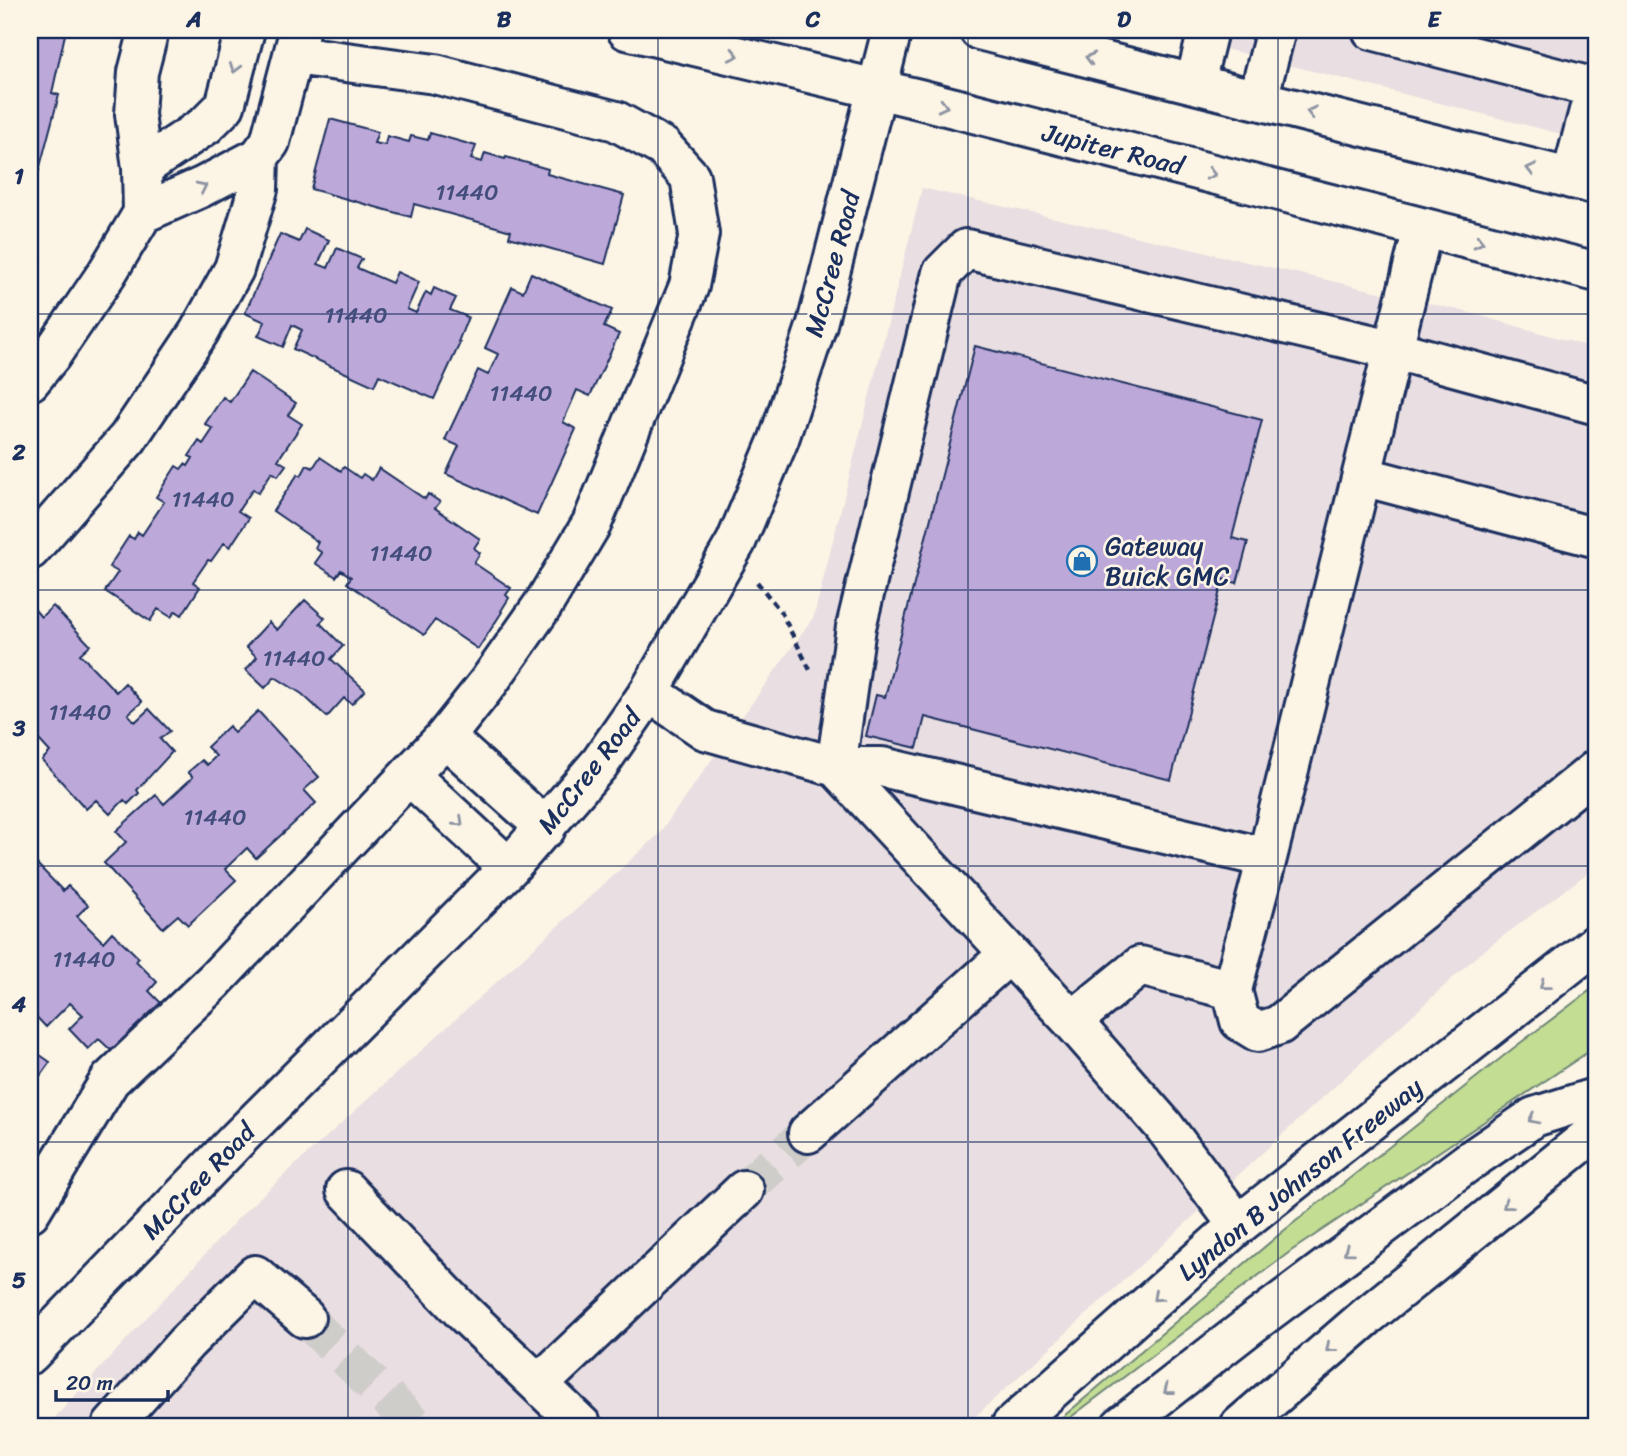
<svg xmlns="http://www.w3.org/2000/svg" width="1627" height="1456" viewBox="0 0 1627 1456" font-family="Sriracha,sans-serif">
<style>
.built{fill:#e9dee1}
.green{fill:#c3dd93;stroke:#6f8678;stroke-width:2}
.building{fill:#bda9d9;stroke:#1b2f5e;stroke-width:2}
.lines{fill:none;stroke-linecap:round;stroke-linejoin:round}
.minor-tunnel{stroke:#cfcdca;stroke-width:38;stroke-dasharray:38 19;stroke-linecap:butt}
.minor-casing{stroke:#1b2f5e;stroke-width:44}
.major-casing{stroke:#1b2f5e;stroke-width:44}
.highway-casing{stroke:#1b2f5e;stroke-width:44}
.path{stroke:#1b2f5e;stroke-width:4.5;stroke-dasharray:7 5;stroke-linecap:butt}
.minor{stroke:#fcf5e5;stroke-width:38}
.major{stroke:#fcf5e5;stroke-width:38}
.highway{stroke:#fcf5e5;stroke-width:38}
.oneway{stroke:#8c92a2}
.grid{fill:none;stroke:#1b2f5e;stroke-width:2;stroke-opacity:0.55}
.labels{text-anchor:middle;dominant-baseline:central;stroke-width:5;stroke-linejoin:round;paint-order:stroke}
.number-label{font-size:23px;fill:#444e7d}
.street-label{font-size:26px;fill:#1b2f5e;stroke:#fcf5e5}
.poi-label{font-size:26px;fill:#1b2f5e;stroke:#fcf5e5;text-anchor:start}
.neatline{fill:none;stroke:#1b2f5e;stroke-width:2.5}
.grid-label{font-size:23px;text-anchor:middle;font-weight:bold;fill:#1b2f5e}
</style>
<rect width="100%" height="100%" fill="#fcf5e5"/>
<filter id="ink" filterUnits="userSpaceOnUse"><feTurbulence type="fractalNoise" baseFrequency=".0143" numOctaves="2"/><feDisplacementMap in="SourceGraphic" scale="14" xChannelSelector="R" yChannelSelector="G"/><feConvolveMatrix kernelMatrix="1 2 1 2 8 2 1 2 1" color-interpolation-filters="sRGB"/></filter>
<g filter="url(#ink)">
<path class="built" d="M 1150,30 L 1597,30 L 1597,143 Z
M 922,188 L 1467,312 L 1597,349 L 1597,866 L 1479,954 L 965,1426 L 47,1426 L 245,1211 L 659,834 L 814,616 Z"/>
<path class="green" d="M 1597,985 L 1597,1046 L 1291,1251 L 1059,1426 L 1052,1426 L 1281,1233 L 1511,1050 Z"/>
<path class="building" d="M 30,30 L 66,30 L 52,93 L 59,95 L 33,193 L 30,192 Z
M 330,119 L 378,132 L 374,143 L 385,145 L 387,136 L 409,142 L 411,136 L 428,140 L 430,133 L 476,146 L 471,159 L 482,162 L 485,153 L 505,159 L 506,157 L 548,169 L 547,174 L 624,195 L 605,264 L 509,237 L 511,231 L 414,204 L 411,217 L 311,189 Z
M 305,229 L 329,240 L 318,264 L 328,268 L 337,248 L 362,259 L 357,268 L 392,283 L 397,272 L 419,282 L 407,309 L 416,313 L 426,292 L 431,295 L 434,288 L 456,298 L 450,310 L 468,317 L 458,342 L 460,343 L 434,399 L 379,375 L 374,386 L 293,349 L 302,330 L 292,325 L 283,347 L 258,336 L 265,322 L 245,313 L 280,234 L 299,242 Z
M 30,247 L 41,258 L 30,270 Z
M 531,273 L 612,310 L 604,327 L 619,334 L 590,396 L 577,390 L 563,422 L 576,429 L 537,515 L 446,474 L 459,446 L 445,440 L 478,370 L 488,375 L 498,354 L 485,348 L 512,287 L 523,292 Z
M 975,346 L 1262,420 L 1232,538 L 1248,542 L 1237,583 L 1223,579 L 1171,780 L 925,717 L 917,748 L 866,736 L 876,695 L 885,697 Z
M 250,372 L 296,403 L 288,415 L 302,424 L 278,460 L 286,465 L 278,476 L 272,472 L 258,493 L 253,489 L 238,511 L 249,518 L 230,547 L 224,543 L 211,561 L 208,560 L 193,582 L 200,587 L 182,615 L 176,611 L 171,617 L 158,609 L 150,621 L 105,591 L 118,572 L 109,567 L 129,536 L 134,539 L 138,532 L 142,535 L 164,502 L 156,497 L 176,466 L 181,469 L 185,464 L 188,466 L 193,458 L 189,456 L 199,441 L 203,444 L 213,429 L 205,424 L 223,397 L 230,402 Z
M 320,457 L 341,471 L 344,467 L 360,478 L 363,474 L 372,480 L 379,468 L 425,499 L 428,494 L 440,502 L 435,508 L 480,539 L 474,548 L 480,553 L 474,563 L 511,588 L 506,595 L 509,598 L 501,611 L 502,612 L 478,649 L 435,620 L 424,635 L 347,583 L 351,577 L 341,570 L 336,577 L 315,563 L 322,553 L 315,548 L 318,542 L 273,511 L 298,474 L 301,476 L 307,465 L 313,468 Z
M 305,600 L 325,618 L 320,623 L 343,646 L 331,659 L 365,690 L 352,704 L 344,698 L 327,717 L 302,694 L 275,677 L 265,688 L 246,670 L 257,657 L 246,647 L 269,622 L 277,630 Z
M 30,604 L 41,617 L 53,606 L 90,645 L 80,654 L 116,692 L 125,683 L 142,702 L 128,714 L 135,722 L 149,709 L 170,731 L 160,739 L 172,752 L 137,790 L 139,793 L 128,804 L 124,800 L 110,814 L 96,800 L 86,809 L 42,760 L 50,752 L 30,730 Z
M 258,711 L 319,777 L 304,790 L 316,803 L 256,858 L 247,848 L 225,869 L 236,880 L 188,925 L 178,915 L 163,928 L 104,863 L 126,842 L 116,831 L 156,795 L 164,804 L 193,777 L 188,772 L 202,760 L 207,765 L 216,756 L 207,747 L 229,726 L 234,733 Z
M 37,864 L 63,891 L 68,886 L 88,905 L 77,916 L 103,942 L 112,932 L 139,958 L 136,961 L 157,982 L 149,991 L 162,1004 L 114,1053 L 99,1039 L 88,1049 L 69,1029 L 83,1015 L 70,1003 L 46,1027 L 30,1010 L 30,871 Z
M 30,1048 L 50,1062 L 30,1090 Z"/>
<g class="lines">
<path class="minor-tunnel" d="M 744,1190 L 808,1133
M 305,1318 L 416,1426"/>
<g class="minor-casing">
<path id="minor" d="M 1372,30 L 1595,88 L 1571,179
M 1195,83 L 1208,30
M 1258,99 L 1276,30
M 142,168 L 206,125 L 225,106 L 245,30
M 143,213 L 202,187 L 259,157 L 270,142 L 299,32
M 30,381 L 52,354 L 107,273 L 143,213 L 142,168 L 135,114 L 138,72 L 149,30
M 1362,476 L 1597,538
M 30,550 L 128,438 L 199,332 L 234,269 L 258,189 L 259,157
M 649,692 L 705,730 L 836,767 L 882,767 L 1267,858 L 1423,228
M 445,737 L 546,828
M 409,775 L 509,868
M 1232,990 L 1267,858
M 1072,1021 L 1140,966 L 1232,990 L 1240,1021 L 1258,1032 L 1279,1025 L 1597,769
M 808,1133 L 1009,954
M 346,1190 L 463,1312 L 582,1426
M 30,1212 L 110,1080 L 215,980 L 445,737 L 488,683 L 543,605 L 592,523 L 689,286 L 699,234 L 690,177 L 663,147 L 616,121 L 435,74 L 294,55
M 1238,1225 L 1163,1125 L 1072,1021 L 836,767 L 856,627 L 942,273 L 966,249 L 1391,349 L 1597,405
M 30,1354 L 237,1140 L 509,868 L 600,763 L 649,692 L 736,542 L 779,439 L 817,324 L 892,30
M 539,1384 L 744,1190
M 112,1426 L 186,1343 L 255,1275 L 305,1318"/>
</g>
<g class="major-casing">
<path id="major" d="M 627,30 L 919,99 L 1597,272
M 979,30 L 1597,185
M 1011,1426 L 1238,1225 L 1597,943"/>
</g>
<g class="highway-casing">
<path id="highway" d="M 1121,1426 L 1253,1323 L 1468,1162 L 1534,1117 L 1597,1097
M 1240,1426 L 1366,1317 L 1597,1130"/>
</g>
<path class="path" d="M 757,582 L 781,612 L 810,670"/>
<use href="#minor" class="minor"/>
<use href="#major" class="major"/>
<use href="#highway" class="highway"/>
</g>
<defs><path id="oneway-chevron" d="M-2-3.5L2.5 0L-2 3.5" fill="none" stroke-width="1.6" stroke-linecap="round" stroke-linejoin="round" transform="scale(1.75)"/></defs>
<g class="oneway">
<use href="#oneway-chevron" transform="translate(734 55) rotate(13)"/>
<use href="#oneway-chevron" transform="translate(1090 58) rotate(-166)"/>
<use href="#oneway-chevron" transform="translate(235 68) rotate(105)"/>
<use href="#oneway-chevron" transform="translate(943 106) rotate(14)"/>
<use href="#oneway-chevron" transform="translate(1311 112) rotate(-166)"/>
<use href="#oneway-chevron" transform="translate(1531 169) rotate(-166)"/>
<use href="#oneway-chevron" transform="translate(1211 174) rotate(14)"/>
<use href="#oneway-chevron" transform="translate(202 187) rotate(-26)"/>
<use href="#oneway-chevron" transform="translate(1479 242) rotate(14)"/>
<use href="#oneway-chevron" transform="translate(459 822) rotate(43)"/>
<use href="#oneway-chevron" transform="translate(1544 985) rotate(142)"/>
<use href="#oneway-chevron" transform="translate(1533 1119) rotate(153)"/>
<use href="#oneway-chevron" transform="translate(1507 1205) rotate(142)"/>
<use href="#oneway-chevron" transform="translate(1348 1251) rotate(143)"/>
<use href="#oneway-chevron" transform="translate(1157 1297) rotate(138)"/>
<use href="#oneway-chevron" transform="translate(1330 1348) rotate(139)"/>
<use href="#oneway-chevron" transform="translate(1168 1390) rotate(142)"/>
</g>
</g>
<path class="grid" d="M 348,30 L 348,1426M 658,30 L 658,1426M 968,30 L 968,1426M 1278,30 L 1278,1426M 30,314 L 1597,314M 30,590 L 1597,590M 30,866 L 1597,866M 30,1142 L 1597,1142"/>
<defs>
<g id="shop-ring" transform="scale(1.575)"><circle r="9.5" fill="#fcf5e5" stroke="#1f6fb2" stroke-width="1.5"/><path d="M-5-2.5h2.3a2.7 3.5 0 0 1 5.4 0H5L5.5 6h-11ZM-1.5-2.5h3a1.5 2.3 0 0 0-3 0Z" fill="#1f6fb2"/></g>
</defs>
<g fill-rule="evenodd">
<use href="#shop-ring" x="1082" y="561"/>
</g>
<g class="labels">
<g class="number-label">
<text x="467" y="192">11440</text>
<text x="356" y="315">11440</text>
<text x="521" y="393">11440</text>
<text x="203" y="499">11440</text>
<text x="401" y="553">11440</text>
<text x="294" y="658">11440</text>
<text x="80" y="712">11440</text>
<text x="215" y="817">11440</text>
<text x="84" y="959">11440</text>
</g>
<g class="street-label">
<text transform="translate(1113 149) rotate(14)">Jupiter Road</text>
<text transform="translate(832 264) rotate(-75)">McCree Road</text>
<text transform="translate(589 771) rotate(-52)">McCree Road</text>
<text transform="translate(1300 1179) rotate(-39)">Lyndon B Johnson Freeway</text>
<text transform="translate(198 1181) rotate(-46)">McCree Road</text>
</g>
<g class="poi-label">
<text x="1105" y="546">Gateway<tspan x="1105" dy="30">Buick GMC</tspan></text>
</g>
</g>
<rect width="1627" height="1456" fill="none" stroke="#fcf5e5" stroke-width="77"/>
<path d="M56 1390v10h112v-10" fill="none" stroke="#1b2f5e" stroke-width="3.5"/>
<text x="66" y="1390" font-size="21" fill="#1b2f5e" stroke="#fcf5e5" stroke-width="5" paint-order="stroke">20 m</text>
<rect x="38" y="38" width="1550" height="1380" class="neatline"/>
<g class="grid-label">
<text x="194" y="27">A</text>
<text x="504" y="27">B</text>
<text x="813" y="27">C</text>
<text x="1124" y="27">D</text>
<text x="1434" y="27">E</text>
<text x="19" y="184">1</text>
<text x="19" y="460">2</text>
<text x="19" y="736">3</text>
<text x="19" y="1012">4</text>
<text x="19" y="1288">5</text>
</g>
</svg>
